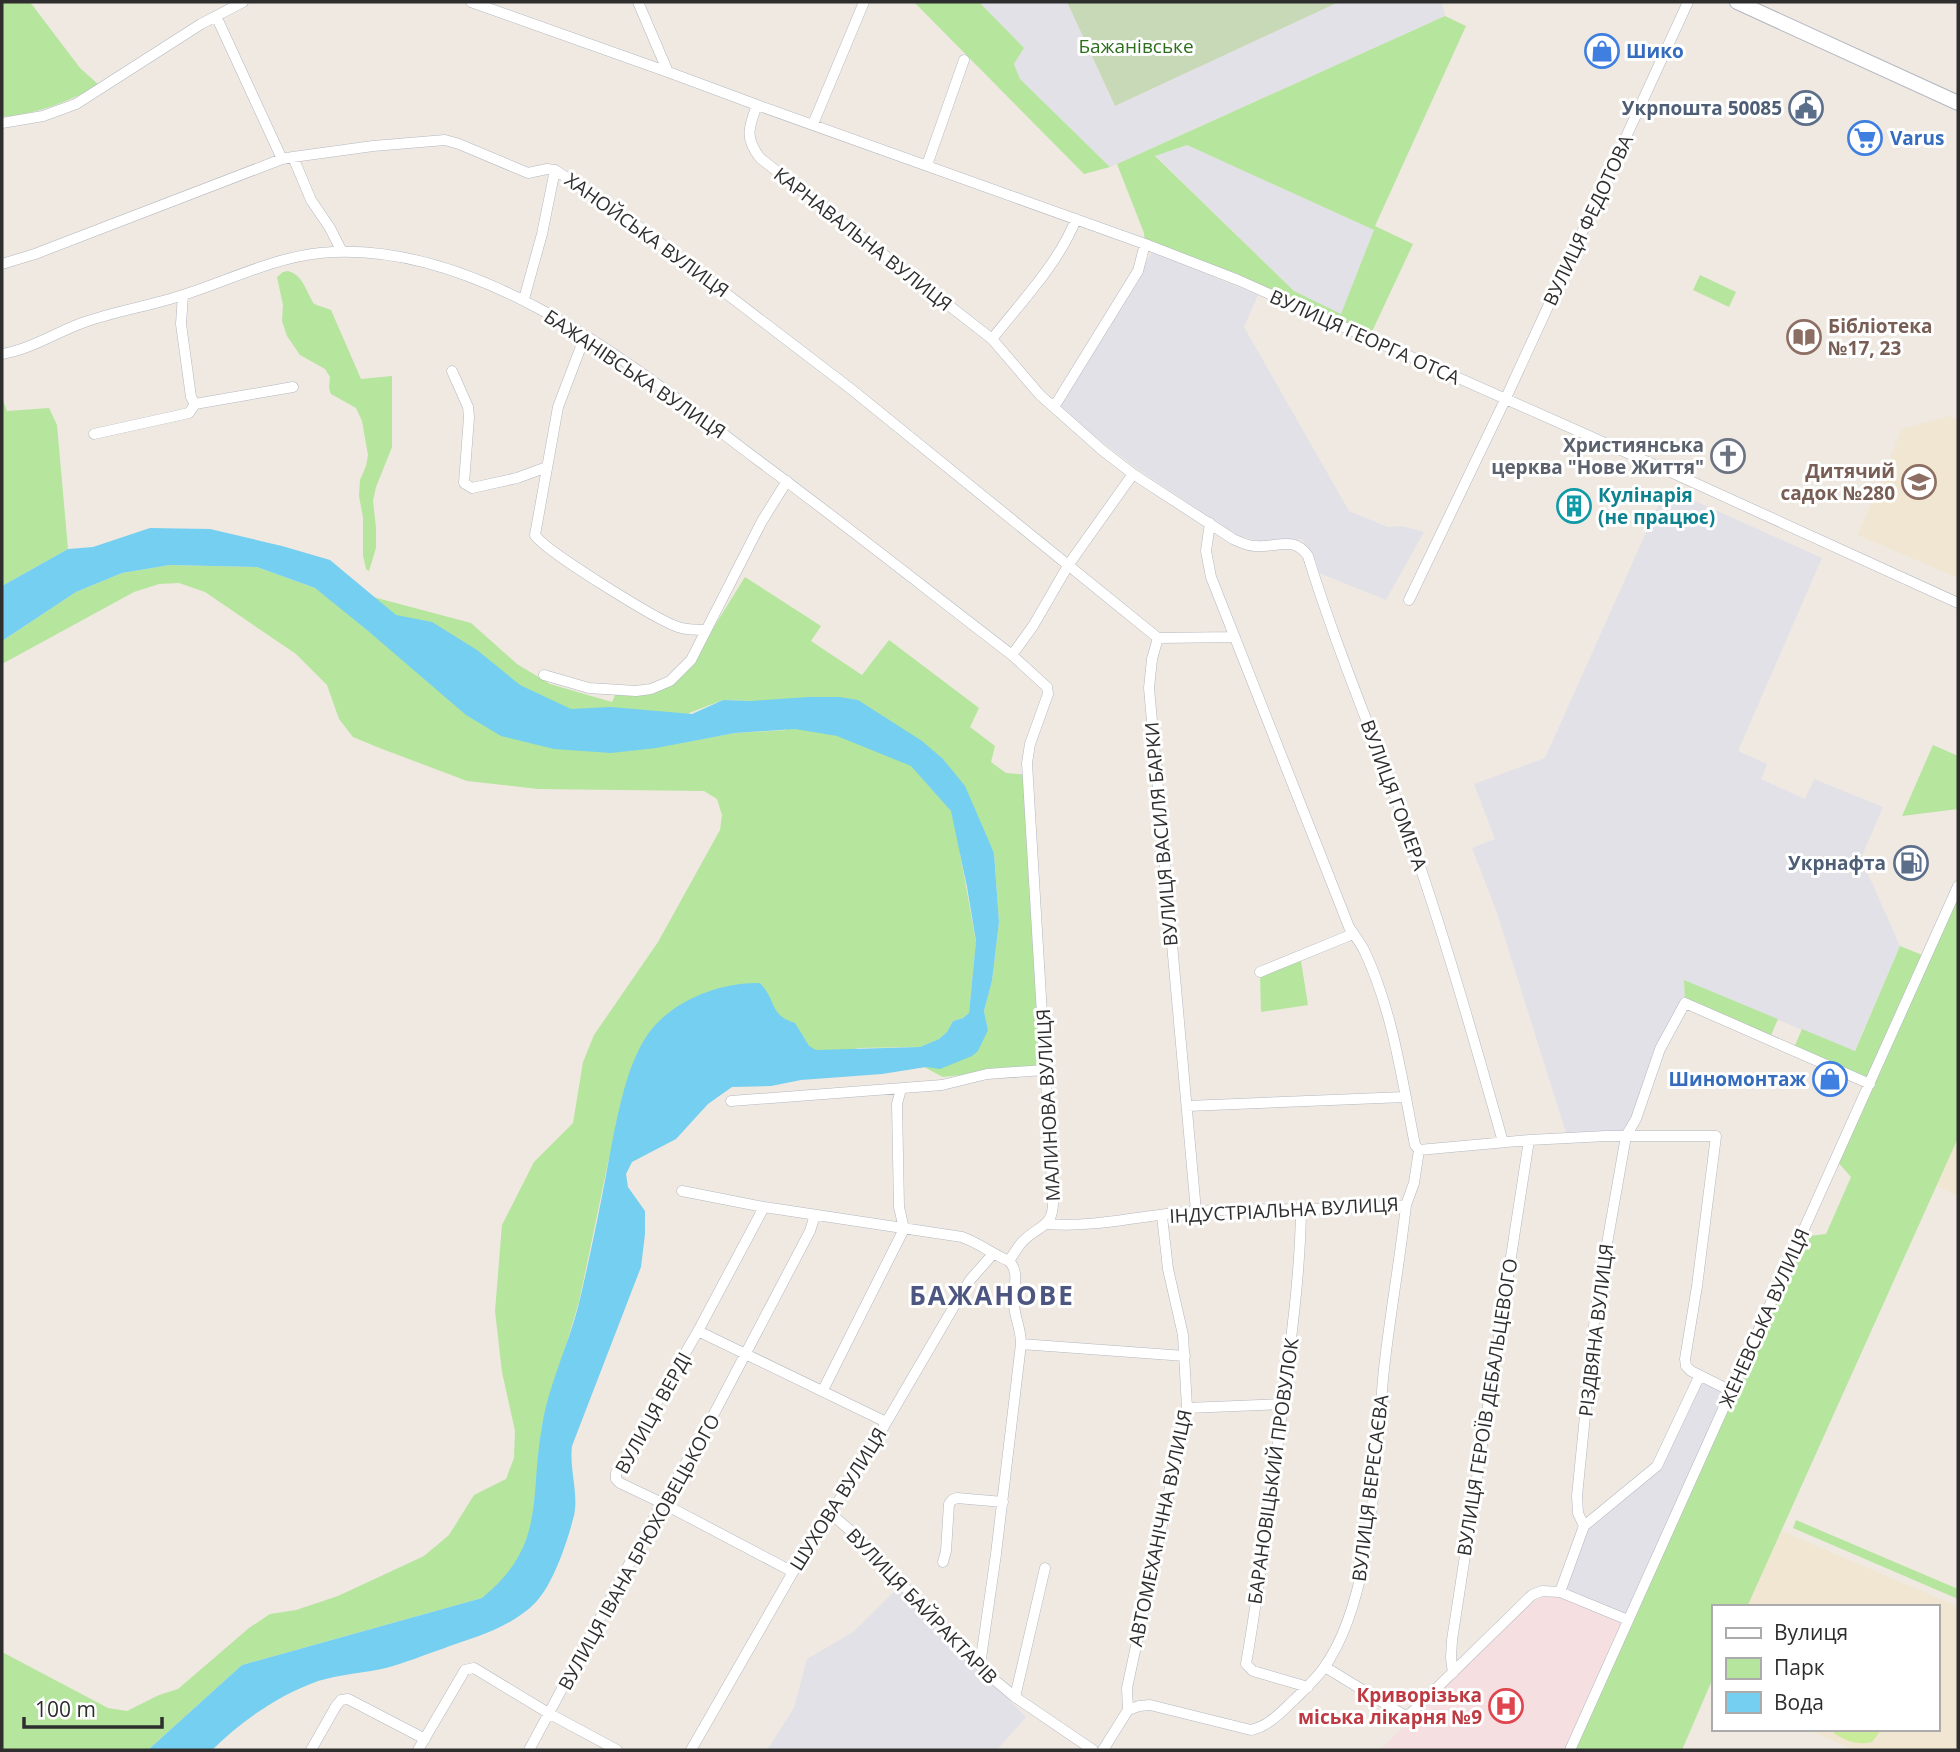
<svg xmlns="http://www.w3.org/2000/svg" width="1960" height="1752" viewBox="0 0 1960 1752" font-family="'Open Sans',sans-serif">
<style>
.industrial{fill:#e3e1e8}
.education{fill:#f0e6d1}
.medical{fill:#f5dfe0}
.green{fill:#b6e59e;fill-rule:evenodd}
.cemetery{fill:#c8d9b8}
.pitch{fill:#c9ec9a}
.water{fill:#75cff0}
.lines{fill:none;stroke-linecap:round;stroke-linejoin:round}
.minor-casing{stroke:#b4b7c1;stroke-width:11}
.secondary-casing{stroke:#b4b7c1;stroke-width:16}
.minor{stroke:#fff;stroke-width:10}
.secondary{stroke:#fff;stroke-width:14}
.labels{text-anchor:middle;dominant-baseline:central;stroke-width:6;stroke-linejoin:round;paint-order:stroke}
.park-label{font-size:19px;fill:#2c6e1b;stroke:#fff}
.shop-label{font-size:19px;font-weight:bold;fill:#366cbe;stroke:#fff;text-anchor:start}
.service-label{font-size:19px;font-weight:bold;fill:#4e5e75;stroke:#fff;text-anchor:end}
.street-label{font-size:19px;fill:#2e2e2e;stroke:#fff}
.education-label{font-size:19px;font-weight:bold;fill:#785e54;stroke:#fff;text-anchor:start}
.worship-label{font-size:19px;font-weight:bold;fill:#5b616d;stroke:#fff;text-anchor:end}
.culture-label{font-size:19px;font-weight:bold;fill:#0d838f;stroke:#fff;text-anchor:start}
.health-label{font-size:19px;font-weight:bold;fill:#be3a42;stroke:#fff;text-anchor:end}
.district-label{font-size:26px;font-weight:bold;letter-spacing:2px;fill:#4d5680;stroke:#fff}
</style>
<rect width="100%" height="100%" fill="#efe9e1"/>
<path class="industrial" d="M 979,2 L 1067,2 L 1115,106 L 1339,2 L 1442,2 L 1445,16 L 1110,167 L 1020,79 L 1014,64 L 1024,48 Z
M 1187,145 L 1374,230 L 1341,315 L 1294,291 L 1155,155 Z
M 1152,252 L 1258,295 L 1244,327 L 1349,511 L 1388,527 L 1402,526 L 1424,532 L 1386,600 L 1319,573 L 1315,558 L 1302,539 L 1259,541 L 1238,536 L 1136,468 L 1058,408 Z
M 1666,488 L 1822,558 L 1738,751 L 1767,764 L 1761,779 L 1805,799 L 1814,779 L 1883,807 L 1861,858 L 1900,946 L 1854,1052 L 1684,980 L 1685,1003 L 1626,1136 L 1567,1136 L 1496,910 L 1472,848 L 1495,839 L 1474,784 L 1545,758 Z
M 1699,1377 L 1731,1391 L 1628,1620 L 1560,1592 L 1584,1526 L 1657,1466 Z
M 898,1588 L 1026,1717 L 997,1750 L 767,1750 L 794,1708 L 807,1659 L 853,1632 Z"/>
<path class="education" d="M 1949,416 L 1958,420 L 1958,578 L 1858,535 L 1902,429 Z
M 1958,1138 L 1958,1196 L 1937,1186 Z
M 1782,1531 L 1958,1607 L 1958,1750 L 1854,1750 L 1806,1729 L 1937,1729 L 1937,1607 L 1747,1607 Z"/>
<path class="medical" d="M 1560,1592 L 1628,1620 L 1570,1750 L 1380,1750 L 1509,1621 L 1541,1597 Z"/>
<path class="green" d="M 2,2 L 30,2 L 80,68 L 99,85 C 68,102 37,114 2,117 Z
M 914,2 L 979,2 L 1024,48 L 1014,64 L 1020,79 L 1110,167 L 1084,174 Z
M 1445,16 L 1466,26 L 1375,226 L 1413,244 L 1369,338 L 1145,244 L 1144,233 L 1117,164 ZM 1187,145 L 1374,230 L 1341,314 L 1294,291 L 1155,156 Z
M 288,271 C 303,275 306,291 314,304 L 331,310 L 361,379 L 392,376 L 392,447 L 376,487 L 373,501 L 376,528 L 376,548 L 369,571 L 366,569 L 363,555 L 363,517 L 359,496 L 360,480 L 366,466 L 368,455 L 362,421 L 356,408 L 331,394 L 329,388 L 330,377 L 325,369 L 300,355 L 287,336 L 282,321 L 283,305 L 277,277 L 283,272 Z
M 1700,275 L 1736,292 L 1729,307 L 1693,290 Z
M 2,398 L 7,411 L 49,408 L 57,425 L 68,549 L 2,586 Z
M 170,565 L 257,567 L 315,588 L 324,595 L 343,589 L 471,623 L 517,664 L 550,684 L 612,702 L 616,693 L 662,690 L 684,675 L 745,577 L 821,626 L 811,641 L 862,675 L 889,640 L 979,708 L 970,727 L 995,746 L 991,762 L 1006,773 L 1029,775 L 1040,1060 L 1034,1067 L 943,1077 L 924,1067 L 988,1030 L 984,1011 L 992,981 L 999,922 L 994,853 L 980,824 L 960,853 L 976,942 L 969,1013 L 963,1018 L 953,1021 L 947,1032 L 939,1039 L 920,1047 L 858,1048 L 846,1052 L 777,1050 L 609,1158 L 579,1302 L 542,1425 L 532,1525 L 520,1556 L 504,1581 L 482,1598 L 242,1665 L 148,1750 L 2,1750 L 2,1652 L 108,1708 L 127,1711 L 159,1695 L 178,1689 L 249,1628 L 270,1614 L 296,1610 L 338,1596 L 424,1556 L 449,1535 L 474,1495 L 506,1479 L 514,1458 L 515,1431 L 502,1372 L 495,1311 L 502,1225 L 534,1162 L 573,1123 L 583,1062 L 594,1035 L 658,942 L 720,830 L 722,815 L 717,799 L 704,791 L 538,789 L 467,781 L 377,747 L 353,737 L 339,719 L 327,685 L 296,654 L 205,592 L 179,583 L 159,584 L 134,592 L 2,664 L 2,641 L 76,592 L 122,573 ZM 723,700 L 751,701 L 787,730 L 735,733 L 691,741 L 689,713 Z
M 1933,745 L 1958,756 L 1958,809 L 1902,816 Z
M 1954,896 L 1958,898 L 1958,1138 L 1747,1607 L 1713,1607 L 1713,1678 L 1682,1750 L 1570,1750 L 1800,1237 L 1826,1234 L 1851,1177 L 1836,1160 L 1870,1084 L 1793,1050 L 1802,1029 L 1855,1051 L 1900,946 L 1927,957 Z
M 1300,955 L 1308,1005 L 1261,1012 L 1260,972 Z
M 1684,980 L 1778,1019 L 1769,1040 L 1685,1003 Z
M 1796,1520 L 1958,1589 L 1958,1599 L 1793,1528 Z"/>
<path class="cemetery" d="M 1067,2 L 1339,2 L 1115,106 Z"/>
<path class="pitch" d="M 1829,1729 L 1882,1729 L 1872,1742 C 1856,1746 1842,1740 1829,1729 Z"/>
<path class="water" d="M 150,528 L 210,529 L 282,546 L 330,560 L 396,615 L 432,622 L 477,650 L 520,685 L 571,709 L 611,707 L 692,714 L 723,700 L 751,701 L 808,697 L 839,697 L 858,700 L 922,741 L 943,759 L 965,786 L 994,853 L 999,922 L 992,981 L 984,1011 L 988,1030 L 978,1051 L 972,1056 L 940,1069 L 926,1067 L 882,1074 L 801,1080 L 771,1086 L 732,1087 L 708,1104 L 676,1139 L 632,1162 L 626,1174 L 628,1187 L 645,1211 L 645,1234 L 641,1267 L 572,1446 C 569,1470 580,1497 573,1519 C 567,1543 553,1584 536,1602 C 511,1628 475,1637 442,1649 C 424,1655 405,1663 386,1668 C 364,1673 341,1674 318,1681 C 279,1695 241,1721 212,1750 L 148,1750 L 242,1665 L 482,1598 C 547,1545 529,1499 542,1426 C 549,1383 570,1342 580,1299 C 590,1256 599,1213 607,1170 C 615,1129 624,1068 648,1034 C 672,1000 721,982 760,983 C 777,1001 769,1015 795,1023 L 809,1046 L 816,1050 L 920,1047 L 939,1039 L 947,1032 L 953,1021 L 963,1018 L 969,1013 L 976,941 L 967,887 L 951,811 L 911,766 L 837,736 L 795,729 L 735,733 L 656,748 L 611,753 L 554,749 L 501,736 L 466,715 L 367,630 L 315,588 L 257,567 L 170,565 L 122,573 L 76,592 L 2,641 L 2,586 L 68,549 L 93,547 Z"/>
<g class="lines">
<g class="minor-casing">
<path id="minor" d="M 471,2 L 668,72
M 638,2 L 668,72 L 757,105 C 749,127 744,137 760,158 L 992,339 L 1040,395 L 1102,450 L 1133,474 L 1233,539 C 1240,542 1247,546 1255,546 C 1276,548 1294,535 1308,556 C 1336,648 1374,736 1406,826 C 1443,930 1473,1036 1503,1142
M 216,16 L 282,159
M 757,105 L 1145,244 L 1238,280 L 1686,479 L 1958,603
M 2,123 L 43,116 L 76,104 L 201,24 L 243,2
M 813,124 L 864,2
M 293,157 L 311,200 L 330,228 L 342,252
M 927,165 L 964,60
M 2,264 L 35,254 L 282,159 L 293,157 L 373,146 L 445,140 L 459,144 L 528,173 L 547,169 L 555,170 L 621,213 L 851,389 L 1158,638
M 183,295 L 181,324 L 191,397 L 195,404
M 524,299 L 542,234 L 555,170
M 585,336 L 558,407 L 535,535 C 545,551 657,620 678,627 C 687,630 696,630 705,630
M 992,339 C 1021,302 1059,263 1076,219
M 2,354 C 31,349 55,333 82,323 C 115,311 150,306 183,295 C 228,281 272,258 320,253 C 477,237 638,369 755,458 C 842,522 926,589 1012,655 L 1047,687 L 1048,694 L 1030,744 L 1027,763 L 1053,1199 C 1054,1228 1040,1224 1022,1242 C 1017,1248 1013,1255 1009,1261 C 992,1254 979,1243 962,1237 L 764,1207 L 682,1191
M 452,371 L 468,407 L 469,417 L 464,483 L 472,488 L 517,478 L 547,467
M 1054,407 L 1138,271 L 1145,244
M 94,434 L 189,413 L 195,404 L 293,387
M 1409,600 L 1505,400 L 1688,2
M 1012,655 L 1033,626 L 1069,564 L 1133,474
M 544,675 L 589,688 L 636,691 L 651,689 L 670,681 L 691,660 L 762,521 L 787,481
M 1260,972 L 1353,934
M 731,1101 L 942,1085 L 987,1074 L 1045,1070
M 1187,1106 L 1405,1097
M 1419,1150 L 1529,1140 L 1606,1136 L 1716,1136 L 1697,1286 L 1685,1359 L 1686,1366 L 1691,1371 L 1731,1391
M 764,1207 L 698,1331 L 616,1473 L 616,1479 L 620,1483 L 662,1503 L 793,1572
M 1196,1211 L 1149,688 L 1152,659 L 1158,638 L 1235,637
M 1301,1211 C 1300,1276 1291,1339 1283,1403 C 1272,1490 1261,1577 1246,1664 L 1253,1671 L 1308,1687
M 1047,1224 C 1098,1228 1147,1214 1197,1211 C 1267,1207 1337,1212 1406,1205 L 1414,1183 L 1419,1150 L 1415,1145 C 1402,1080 1393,1011 1364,950 C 1360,942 1354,935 1349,927 L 1211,577 L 1206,551 L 1210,523
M 1009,1261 C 1021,1273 1012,1290 1014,1305 C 1015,1319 1021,1328 1021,1344 L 1185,1356
M 698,1331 L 886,1422
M 823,1390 L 904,1229 L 899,1207 L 897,1104 L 901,1089
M 1187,1408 L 1283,1404
M 830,1513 L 852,1532 L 991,1677 L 1015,1697 L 1093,1750
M 1584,1526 L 1657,1466 L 1699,1377
M 943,1562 L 946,1551 L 949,1504 L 952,1500 L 957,1498 L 1003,1502
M 1628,1620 L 1560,1592 L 1584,1526 L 1578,1513 L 1577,1496 L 1596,1306 L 1626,1136 L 1636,1119 L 1660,1049 L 1685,1003 L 1870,1084
M 980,1665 L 996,1554 L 1021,1344
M 1325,1667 L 1407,1717 L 1532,1595 L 1542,1591 L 1560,1592
M 1453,1673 L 1451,1658 L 1452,1640 L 1529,1140
M 1015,1697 L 1045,1568
M 1128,1710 L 1139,1706 L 1150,1705 L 1251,1730 C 1269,1726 1281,1712 1294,1700 C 1304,1690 1315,1680 1323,1669 C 1375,1598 1375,1456 1384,1369 C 1390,1314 1400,1260 1406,1205
M 311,1750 L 336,1706 L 341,1700 L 348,1699 L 425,1739
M 418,1750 L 465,1670 L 474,1668 L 550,1714 L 617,1750
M 529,1750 L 662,1503 L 706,1429 L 810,1231 L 815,1215
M 691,1750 L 793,1572 L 859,1469 L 956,1303 L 970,1280 L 993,1254
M 1103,1750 L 1128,1710 L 1127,1688 L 1187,1408 L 1183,1335 L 1168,1269 L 1162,1216
M 1570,1750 L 1958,886"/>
</g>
<g class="secondary-casing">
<path id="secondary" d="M 1737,2 L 1958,103"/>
</g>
<use href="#minor" class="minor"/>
<use href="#secondary" class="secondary"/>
</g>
<defs>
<g id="shop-ring" transform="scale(1.75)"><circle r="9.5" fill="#fff" stroke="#3f7fe0" stroke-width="1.5"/><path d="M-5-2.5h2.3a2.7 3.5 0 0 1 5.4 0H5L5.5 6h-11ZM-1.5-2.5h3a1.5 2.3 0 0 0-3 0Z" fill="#3f7fe0"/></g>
<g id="civic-ring" transform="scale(1.75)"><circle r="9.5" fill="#fff" stroke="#5c6f8a" stroke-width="1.5"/><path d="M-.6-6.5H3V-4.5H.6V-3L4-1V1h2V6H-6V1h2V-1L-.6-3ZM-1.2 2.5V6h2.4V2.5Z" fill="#5c6f8a"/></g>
<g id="supermarket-ring" transform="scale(1.75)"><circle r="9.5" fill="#fff" stroke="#3f7fe0" stroke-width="1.5"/><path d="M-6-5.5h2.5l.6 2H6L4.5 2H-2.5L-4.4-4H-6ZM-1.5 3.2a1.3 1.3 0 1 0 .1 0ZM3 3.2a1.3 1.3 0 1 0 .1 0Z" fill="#3f7fe0"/></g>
<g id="library-ring" transform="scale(1.75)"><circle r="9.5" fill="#fff" stroke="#8d6e63" stroke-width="1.5"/><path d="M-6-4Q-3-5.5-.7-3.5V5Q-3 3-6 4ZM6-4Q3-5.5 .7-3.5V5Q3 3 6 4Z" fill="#8d6e63"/></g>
<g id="church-ring" transform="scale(1.75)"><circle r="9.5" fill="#fff" stroke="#6b7280" stroke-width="1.5"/><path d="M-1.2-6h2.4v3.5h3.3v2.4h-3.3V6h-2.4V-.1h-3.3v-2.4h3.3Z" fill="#6b7280"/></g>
<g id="school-ring" transform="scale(1.75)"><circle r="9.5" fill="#fff" stroke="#8d6e63" stroke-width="1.5"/><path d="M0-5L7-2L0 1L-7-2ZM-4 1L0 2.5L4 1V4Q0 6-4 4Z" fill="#8d6e63"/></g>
<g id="building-ring" transform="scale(1.75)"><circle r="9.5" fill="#fff" stroke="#0f9aa8" stroke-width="1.5"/><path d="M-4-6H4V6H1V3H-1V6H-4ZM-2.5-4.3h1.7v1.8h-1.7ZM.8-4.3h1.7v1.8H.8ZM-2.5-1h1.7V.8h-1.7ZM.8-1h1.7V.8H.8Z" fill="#0f9aa8"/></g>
<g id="fuel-ring" transform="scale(1.75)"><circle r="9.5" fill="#fff" stroke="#5c6f8a" stroke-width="1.5"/><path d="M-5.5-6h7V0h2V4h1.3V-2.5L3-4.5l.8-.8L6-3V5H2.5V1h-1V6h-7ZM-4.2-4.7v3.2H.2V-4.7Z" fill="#5c6f8a"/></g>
<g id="hospital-ring" transform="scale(1.75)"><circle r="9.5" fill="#fff" stroke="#e0444e" stroke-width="1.5"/><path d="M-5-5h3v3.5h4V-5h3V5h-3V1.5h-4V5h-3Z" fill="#e0444e"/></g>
</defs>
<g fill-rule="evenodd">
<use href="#shop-ring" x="1602" y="51"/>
<use href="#civic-ring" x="1806" y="108"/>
<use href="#supermarket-ring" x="1865" y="138"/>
<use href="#library-ring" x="1804" y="337"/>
<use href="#church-ring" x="1728" y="456"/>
<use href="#school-ring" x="1919" y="482"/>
<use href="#building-ring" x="1574" y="506"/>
<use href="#fuel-ring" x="1911" y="863"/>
<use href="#shop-ring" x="1830" y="1079"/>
<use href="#hospital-ring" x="1506" y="1706"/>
</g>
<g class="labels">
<g class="park-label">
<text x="1136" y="46">Бажанівське</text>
</g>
<g class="shop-label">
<text x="1626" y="51">Шико</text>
<text x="1890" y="138">Varus</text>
<text x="1806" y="1079" text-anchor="end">Шиномонтаж</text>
</g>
<g class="service-label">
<text x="1782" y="108">Укрпошта 50085</text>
<text x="1886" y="863">Укрнафта</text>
</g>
<g class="street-label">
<text transform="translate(1588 220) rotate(-65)">ВУЛИЦЯ ФЕДОТОВА</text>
<text transform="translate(647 235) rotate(36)">ХАНОЙСЬКА ВУЛИЦЯ</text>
<text transform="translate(863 239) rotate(38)">КАРНАВАЛЬНА ВУЛИЦЯ</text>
<text transform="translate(1365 337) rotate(24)">ВУЛИЦЯ ГЕОРГА ОТСА</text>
<text transform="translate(635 374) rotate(34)">БАЖАНІВСЬКА ВУЛИЦЯ</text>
<text transform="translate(1394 795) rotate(70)">ВУЛИЦЯ ГОМЕРА</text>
<text transform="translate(1161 834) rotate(-95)">ВУЛИЦЯ ВАСИЛЯ БАРКИ</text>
<text transform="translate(1048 1105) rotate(-93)">МАЛИНОВА ВУЛИЦЯ</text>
<text transform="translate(1284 1210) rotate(-3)">ІНДУСТРІАЛЬНА ВУЛИЦЯ</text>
<text transform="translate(1764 1318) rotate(-66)">ЖЕНЕВСЬКА ВУЛИЦЯ</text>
<text transform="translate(1596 1330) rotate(-83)">РІЗДВЯНА ВУЛИЦЯ</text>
<text transform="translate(1487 1407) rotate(-81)">ВУЛИЦЯ ГЕРОЇВ ДЕБАЛЬЦЕВОГО</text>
<text transform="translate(653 1413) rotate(-61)">ВУЛИЦЯ ВЕРДІ</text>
<text transform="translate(1273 1471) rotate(-82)">БАРАНОВІЦЬКИЙ ПРОВУЛОК</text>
<text transform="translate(1370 1488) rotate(-83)">ВУЛИЦЯ ВЕРЕСАЄВА</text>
<text transform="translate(838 1499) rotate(-58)">ШУХОВА ВУЛИЦЯ</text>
<text transform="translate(1160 1528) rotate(-78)">АВТОМЕХАНІЧНА ВУЛИЦЯ</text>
<text transform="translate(639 1552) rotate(-61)">ВУЛИЦЯ ІВАНА БРЮХОВЕЦЬКОГО</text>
<text transform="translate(922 1606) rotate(46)">ВУЛИЦЯ БАЙРАКТАРІВ</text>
</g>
<g class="education-label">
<text x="1828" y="326">Бібліотека<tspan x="1828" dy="22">№17, 23</tspan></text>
<text x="1895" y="471" text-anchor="end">Дитячий<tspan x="1895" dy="22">садок №280</tspan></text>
</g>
<g class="worship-label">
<text x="1704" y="445">Християнська<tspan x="1704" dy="22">церква "Нове Життя"</tspan></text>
</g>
<g class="culture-label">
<text x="1598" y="495">Кулінарія<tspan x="1598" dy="22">(не працює)</tspan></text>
</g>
<g class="health-label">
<text x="1482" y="1695">Криворізька<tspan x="1482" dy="22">міська лікарня №9</tspan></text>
</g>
<g class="district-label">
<text x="992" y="1295">БАЖАНОВЕ</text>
</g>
</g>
<rect width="1960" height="1752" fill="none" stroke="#2e2e2e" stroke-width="7"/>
<rect x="1712" y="1605" width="228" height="126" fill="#ffffff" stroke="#ababab" stroke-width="2"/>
<rect x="1726" y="1628" width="35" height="10" fill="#ffffff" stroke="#ababab" stroke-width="2"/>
<text x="1774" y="1640" font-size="21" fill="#2e2e2e">Вулиця</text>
<rect x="1726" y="1658" width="35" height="21" fill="#b6e59e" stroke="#ababab" stroke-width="2"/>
<text x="1774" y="1675" font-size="21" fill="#2e2e2e">Парк</text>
<rect x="1726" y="1692" width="35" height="21" fill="#75cff0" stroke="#ababab" stroke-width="2"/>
<text x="1774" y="1710" font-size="21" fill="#2e2e2e">Вода</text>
<path d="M24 1717v10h138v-10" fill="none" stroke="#2e2e2e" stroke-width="3.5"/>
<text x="35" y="1717" font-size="21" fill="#2e2e2e" stroke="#ffffff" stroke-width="5" paint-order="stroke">100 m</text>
</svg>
